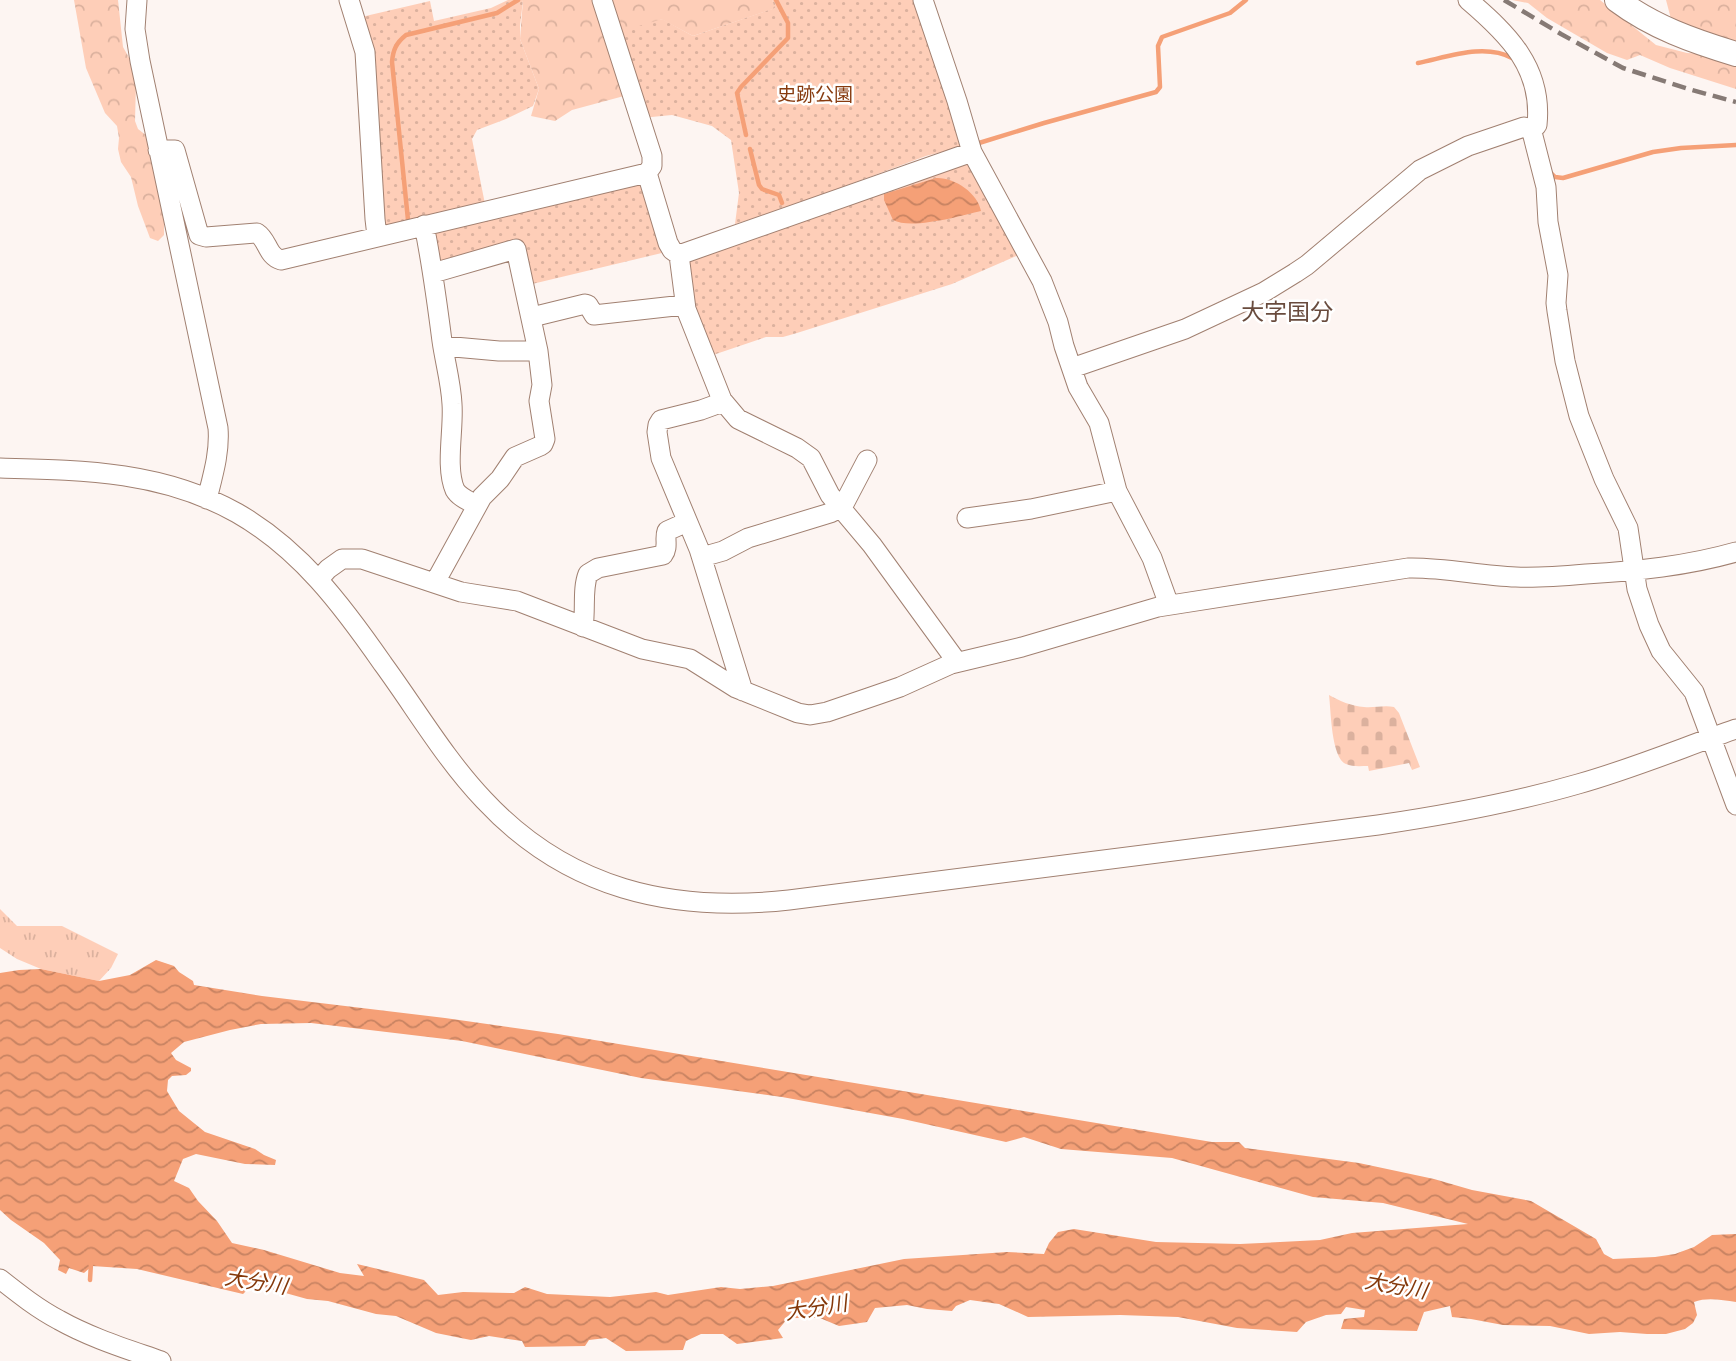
<svg xmlns="http://www.w3.org/2000/svg" width="1736" height="1361" viewBox="0 0 1736 1361" font-family="'Fira Sans','Noto Sans JP',sans-serif">
<style>
.grass{fill:url(#grass-tufts)}
.forest{fill:url(#forest-crowns)}
.cemetery{fill:url(#cemetery-stones)}
.park{fill:url(#park-dots)}
.water{fill:url(#water-waves);fill-rule:evenodd}
.lines{fill:none;stroke-linecap:round;stroke-linejoin:round}
.stream{stroke:#f5a077;stroke-width:4.5}
.minor-casing{stroke:#a18071;stroke-width:21}
.major-casing{stroke:#a18071;stroke-width:26}
.minor{stroke:#fff;stroke-width:19}
.major{stroke:#fff;stroke-width:24}
.rail{stroke:#867a75;stroke-width:4.5;stroke-dasharray:14 7;stroke-linecap:butt}
.labels{text-anchor:middle;dominant-baseline:central;stroke-width:5;stroke-linejoin:round;paint-order:stroke}
.park-label{font-size:19px;fill:#873b0f;stroke:#fff}
.water-label{font-size:21px;font-style:italic;fill:#84380a;stroke:#fff}
.quarter-label{font-size:23px;fill:#694b3d;stroke:#fff}
</style>
<defs>
<pattern id="grass-tufts" width="24" height="20" patternUnits="userSpaceOnUse" patternTransform="scale(1.75)"><rect width="24" height="20" fill="#feceb8"/><path d="M3 7l-1-3M5 7V3M7 7l1-3M15 17l-1-3M17 17v-4M19 17l1-3" fill="none" stroke="#dbb19e"/></pattern>
<pattern id="forest-crowns" width="20" height="18" patternUnits="userSpaceOnUse" patternTransform="scale(1.75)"><rect width="20" height="18" fill="#feceb8"/><path d="M2 6a3 3 0 1 1 6 0M12 15a3 3 0 1 1 6 0" fill="none" stroke="#dbb19e"/></pattern>
<pattern id="cemetery-stones" width="16" height="16" patternUnits="userSpaceOnUse" patternTransform="scale(1.75)"><rect width="16" height="16" fill="#feceb8"/><path d="M2 7V4a2 2 0 0 1 4 0v3zM10 15v-3a2 2 0 0 1 4 0v3z" fill="#dbb19e"/></pattern>
<pattern id="park-dots" width="8" height="8" patternUnits="userSpaceOnUse" patternTransform="scale(1.75)"><rect width="8" height="8" fill="#feceb8"/><path d="M2 2h.1M6 6h.1" fill="none" stroke="#dbb19e" stroke-width="1.8" stroke-linecap="round"/></pattern>
<pattern id="water-waves" width="16" height="10" patternUnits="userSpaceOnUse" patternTransform="scale(1.75)"><rect width="16" height="10" fill="#f5a077"/><path d="M0 5q4-4 8 0t8 0" fill="none" stroke="#c88362"/></pattern>
</defs>
<rect width="100%" height="100%" fill="#fdf5f2"/>
<path class="grass" d="M 0,909 L 17,926 L 62,926 L 118,954 L 111,968 L 99,981 L 41,969 L 17,959 L 0,948 Z"/>
<path class="forest" d="M 74,0 L 118,0 L 123,47 L 132,63 L 136,83 L 135,121 L 138,129 L 147,136 L 155,155 L 164,221 L 164,235 L 158,241 L 150,238 L 138,206 L 131,177 L 121,162 L 118,149 L 119,138 L 117,126 L 105,113 L 86,68 Z
M 523,0 L 772,0 L 776,8 L 693,36 L 661,19 L 624,96 L 572,110 L 555,121 L 531,116 L 539,89 L 520,39 Z
M 1512,0 L 1600,0 L 1656,45 L 1687,53 L 1705,54 L 1736,66 L 1736,89 L 1670,68 L 1640,55 L 1627,60 L 1607,53 L 1547,18 L 1528,3 Z
M 1666,0 L 1736,0 L 1736,50 L 1671,19 Z"/>
<path class="cemetery" d="M 1329,695 C 1340,701 1351,706 1364,707 C 1374,708 1384,705 1394,707 L 1399,713 L 1420,767 L 1412,770 L 1409,763 L 1369,771 L 1368,766 C 1361,766 1352,767 1346,764 C 1331,758 1331,710 1329,695 Z"/>
<path class="park" d="M 508,0 L 523,0 L 520,26 L 520,39 L 539,89 L 533,106 L 506,119 L 477,130 L 472,139 L 485,204 L 422,219 L 383,226 L 357,18 L 430,1 L 434,21 L 491,8 Z
M 772,0 L 917,0 L 964,146 L 926,156 L 786,208 L 735,224 L 739,193 L 731,140 L 712,126 L 672,115 L 631,119 L 606,36 L 662,19 L 693,36 L 775,8 Z
M 969,156 L 1021,254 L 952,284 L 797,333 L 783,337 L 766,337 L 713,355 L 702,344 L 685,260 Z
M 640,178 L 666,252 L 528,285 L 517,246 L 435,270 L 428,235 Z"/>
<path class="water" d="M 936,178 C 954,177 978,193 981,211 C 960,216 911,230 893,220 L 884,200 L 884,194 Z
M 156,960 L 174,966 L 179,972 L 193,981 L 194,985 L 262,996 L 445,1018 L 558,1034 L 1212,1142 L 1239,1142 L 1245,1148 L 1359,1163 L 1434,1179 L 1472,1190 L 1531,1201 L 1596,1239 L 1604,1254 L 1613,1259 L 1655,1257 L 1675,1254 L 1694,1247 L 1712,1235 L 1736,1234 L 1736,1302 C 1722,1300 1707,1297 1694,1302 L 1697,1315 L 1693,1323 L 1685,1329 L 1666,1334 L 1647,1334 L 1620,1332 L 1589,1334 L 1550,1326 L 1503,1325 L 1471,1319 L 1452,1317 L 1450,1306 L 1424,1312 L 1417,1331 L 1341,1329 L 1344,1319 L 1364,1317 L 1365,1310 L 1346,1307 L 1341,1314 L 1326,1315 L 1306,1322 L 1297,1332 L 1237,1328 L 1178,1317 L 1120,1315 L 1028,1317 L 999,1304 L 970,1300 L 956,1306 L 952,1311 L 927,1309 L 907,1305 L 875,1308 L 867,1322 L 839,1326 L 820,1318 L 788,1318 L 778,1330 L 783,1338 L 737,1344 L 723,1334 L 701,1334 L 686,1341 L 683,1350 L 626,1351 L 606,1338 L 589,1340 L 585,1346 L 525,1347 L 522,1341 L 489,1336 L 471,1340 L 436,1333 L 396,1316 L 376,1314 L 328,1301 L 307,1299 L 253,1284 L 243,1294 L 137,1269 L 92,1266 L 84,1273 L 69,1268 L 66,1274 L 58,1270 L 60,1260 L 44,1243 L 11,1220 L 0,1210 L 0,973 L 19,970 L 41,969 L 99,981 L 130,975 ZM 311,1023 L 462,1041 L 641,1078 L 782,1097 L 903,1119 L 1006,1142 L 1024,1137 L 1061,1149 L 1172,1158 L 1313,1197 L 1383,1203 L 1468,1224 L 1352,1233 L 1320,1240 L 1240,1244 L 1156,1242 L 1074,1229 L 1058,1232 L 1049,1243 L 1044,1254 L 1007,1252 L 904,1259 L 773,1286 L 740,1289 L 721,1287 L 668,1295 L 656,1292 L 610,1297 L 547,1294 L 525,1287 L 514,1293 L 463,1292 L 438,1295 L 424,1280 L 357,1264 L 364,1276 L 340,1273 L 264,1250 L 232,1243 L 217,1221 L 198,1201 L 189,1188 L 174,1181 L 183,1159 L 196,1154 L 245,1164 L 275,1165 L 276,1160 L 264,1155 L 255,1149 L 205,1132 L 179,1111 L 167,1091 L 168,1080 L 172,1076 L 186,1075 L 191,1071 L 191,1068 L 176,1060 L 171,1053 L 184,1042 L 230,1030 L 261,1024 Z"/>
<g class="lines">
<path class="stream" d="M 1418,63 C 1448,57 1484,43 1512,58
M 746,135 L 737,93 L 741,87 L 788,38 L 788,23 L 776,0
M 979,143 L 1044,123 L 1156,92 L 1160,87 L 1158,46 L 1162,37 L 1230,13 L 1246,0
M 750,149 L 759,185 L 762,189 L 779,195 L 782,203
M 1551,173 L 1555,177 L 1563,178 L 1653,152 L 1681,148 L 1736,145
M 408,220 L 392,62 C 393,50 396,43 406,35 L 497,13 L 518,0
M 90,1280 L 91,1263"/>
<g class="minor-casing">
<path id="minor" d="M 137,0 L 135,29 L 140,61 L 218,428 C 220,452 213,475 207,499
M 349,0 L 365,52 L 375,219 L 377,236
M 602,0 L 652,156 L 652,166 L 647,173 L 668,243 L 672,250 L 679,255 L 686,309 L 722,400 L 738,419 L 797,448 L 811,458 L 830,495 L 872,545 L 957,662
M 923,0 L 957,101 L 972,152 L 1042,281 L 1058,322 L 1064,346 L 1078,387 L 1099,423 L 1117,491 L 1152,558 L 1169,605
M 1468,0 C 1508,34 1543,68 1537,125 L 1532,130
M 158,150 L 175,150 L 199,235 L 206,237 L 257,233 C 268,240 267,256 281,260 L 647,173
M 424,225 C 432,264 437,302 442,341 C 445,362 451,383 452,404 C 454,429 445,467 455,490 C 459,497 469,501 476,505
M 679,255 L 972,152
M 433,273 L 516,249 L 538,351 L 542,385 L 539,401 L 545,439 L 543,444 L 540,446 L 515,457 L 500,479 L 482,497 L 438,577
M 532,317 L 585,304 L 588,305 L 594,315 L 684,305
M 443,346 L 499,351 L 538,351
M 1072,368 L 1185,329 L 1264,292 L 1295,273 L 1307,265 L 1420,170 L 1468,146 L 1524,127 L 1530,128 L 1533,136 L 1546,187 L 1548,222 L 1558,275 L 1556,303 L 1557,311 L 1565,361 L 1579,416 L 1604,479 L 1628,528 L 1637,589 L 1649,625 L 1661,651 L 1694,692 L 1736,805
M 723,402 L 701,410 L 661,420 L 658,425 L 657,432 L 661,458 L 699,549 L 743,691
M 0,468 C 83,470 162,471 237,513 C 300,549 342,605 383,664 C 416,709 445,759 484,800 C 567,889 671,913 789,900 L 1378,825 C 1446,815 1512,803 1578,784 C 1632,769 1684,747 1736,729
M 967,518 L 1031,509 L 1117,491
M 702,557 L 723,551 L 748,538 L 830,513 L 840,508 L 845,502 L 867,460
M 319,579 L 328,569 L 342,559 L 362,559 L 461,592 L 517,601 L 642,649 L 690,659 L 736,688 L 798,713 L 810,715 L 827,712 L 871,697 L 900,687 L 951,664 L 1022,647 L 1158,607 L 1408,568 C 1444,567 1480,576 1516,577 C 1539,578 1563,576 1586,574 C 1637,571 1687,566 1736,552
M 583,627 C 586,610 582,589 588,574 L 598,568 L 663,555 C 669,547 664,539 667,531 L 687,522
M 0,1279 C 19,1294 38,1309 59,1320 C 91,1338 127,1349 161,1361"/>
</g>
<g class="major-casing">
<path id="major" d="M 1617,0 C 1653,27 1693,41 1736,54"/>
</g>
<use href="#minor" class="minor"/>
<use href="#major" class="major"/>
<path class="rail" d="M 1504,0 L 1561,34 L 1623,68 L 1692,90 L 1736,102"/>
</g>
<g class="labels">
<g class="park-label">
<text x="815" y="94">史跡公園</text>
</g>
<g class="water-label">
<text transform="translate(256 1282) rotate(9)">大分川</text>
<text transform="translate(1396 1286) rotate(10)">大分川</text>
<text transform="translate(816 1308) rotate(-9)">大分川</text>
</g>
<g class="quarter-label">
<text x="1287" y="312">大字国分</text>
</g>
</g>
</svg>
